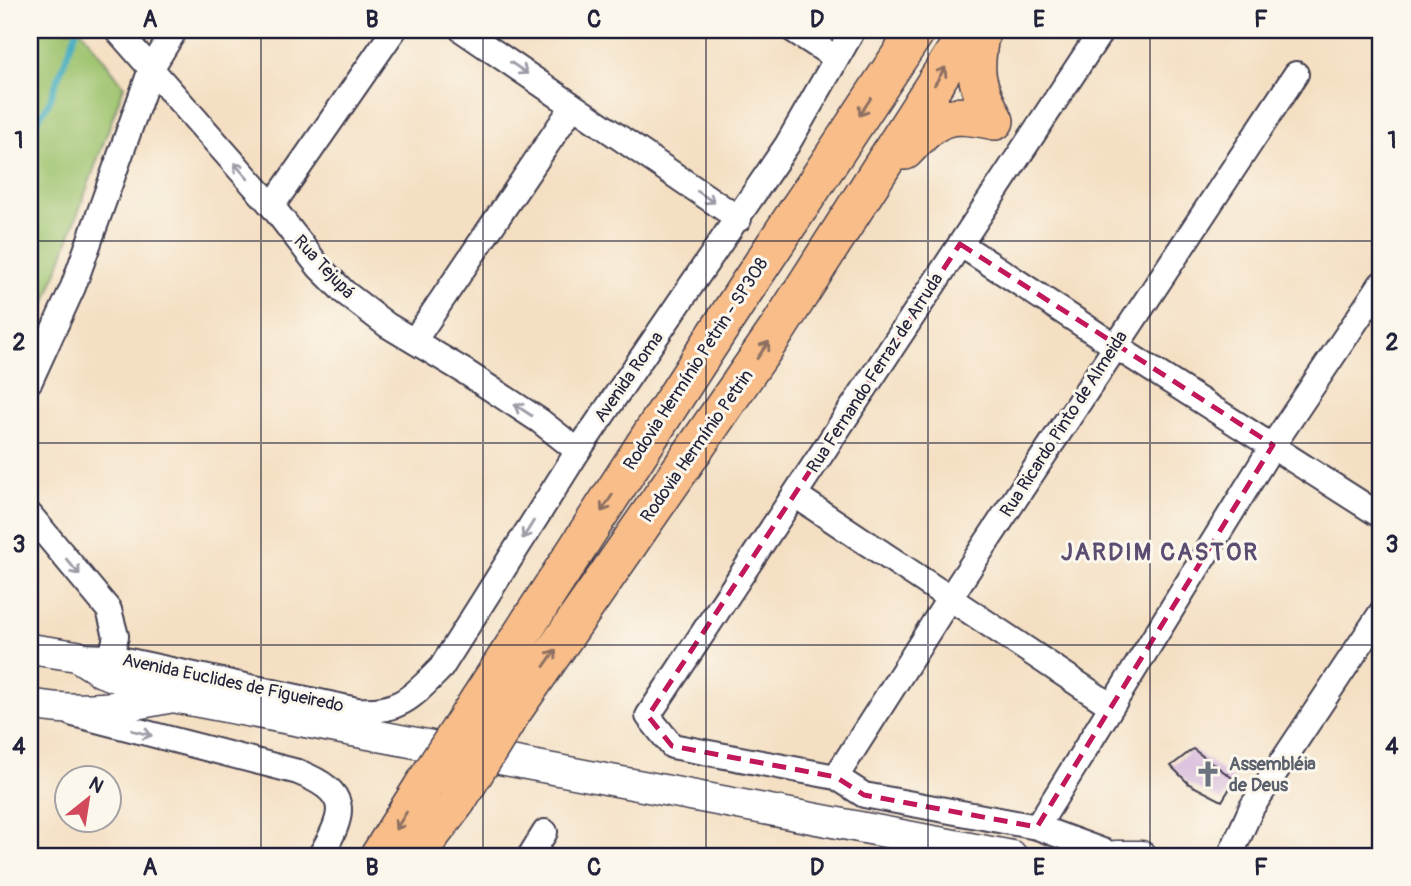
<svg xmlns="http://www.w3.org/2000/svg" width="1411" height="886" viewBox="0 0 1411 886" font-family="Pangolin,sans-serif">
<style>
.green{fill:#9cc26c;stroke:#5f7254;stroke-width:2}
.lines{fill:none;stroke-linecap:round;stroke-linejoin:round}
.stream{stroke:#40abbf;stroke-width:6}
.building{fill:#c69cd4}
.minor-casing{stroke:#423e4f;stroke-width:28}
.tertiary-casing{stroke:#423e4f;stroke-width:33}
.primary-casing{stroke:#423e4f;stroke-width:40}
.minor{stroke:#fff;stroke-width:24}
.tertiary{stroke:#fff;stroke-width:30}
.primary{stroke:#f8bd89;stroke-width:37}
.primary-bridge-casing{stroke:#423e4f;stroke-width:40;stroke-linecap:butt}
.primary-bridge{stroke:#f8bd89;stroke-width:37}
.oneway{stroke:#9c9ca7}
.oneway2{stroke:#8d7062}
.marked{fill:none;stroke:#c2185b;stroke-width:5;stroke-dasharray:14 9;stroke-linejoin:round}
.grid{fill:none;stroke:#22223b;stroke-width:2;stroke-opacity:0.55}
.labels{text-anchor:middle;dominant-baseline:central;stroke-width:6;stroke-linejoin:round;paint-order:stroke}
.street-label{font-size:18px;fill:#22223b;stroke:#fbf7ec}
.worship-label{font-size:18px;font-weight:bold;fill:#5b616d;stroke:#fbf7ec;text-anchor:start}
.district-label{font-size:24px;font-weight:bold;letter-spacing:2px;fill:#5b4d71;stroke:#fbf7ec}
.neatline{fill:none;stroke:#22223b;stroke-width:2.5}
.grid-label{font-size:23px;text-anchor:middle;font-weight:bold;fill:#22223b}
</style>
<rect width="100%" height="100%" fill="#fbf7ec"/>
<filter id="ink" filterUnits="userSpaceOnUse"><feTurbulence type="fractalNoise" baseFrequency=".0143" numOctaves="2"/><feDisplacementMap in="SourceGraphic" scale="14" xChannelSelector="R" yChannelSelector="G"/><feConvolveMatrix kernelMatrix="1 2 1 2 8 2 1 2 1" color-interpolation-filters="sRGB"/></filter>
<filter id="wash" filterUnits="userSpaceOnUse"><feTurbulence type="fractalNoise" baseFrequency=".00686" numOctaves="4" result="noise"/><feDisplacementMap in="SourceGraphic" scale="28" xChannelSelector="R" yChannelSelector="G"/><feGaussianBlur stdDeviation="1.57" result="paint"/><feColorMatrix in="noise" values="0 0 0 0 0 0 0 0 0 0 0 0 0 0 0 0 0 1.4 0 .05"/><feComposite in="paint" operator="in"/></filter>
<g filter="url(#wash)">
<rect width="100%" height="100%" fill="#f4dfc2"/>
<path class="green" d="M 30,30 L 81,30 L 124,86 L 39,321 L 30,320 Z"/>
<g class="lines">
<path class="stream" d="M 30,133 L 48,104 L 77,30"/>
</g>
<g id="blocks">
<path class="building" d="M 1193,749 L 1235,780 L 1222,801 L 1189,784 L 1171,766 Z"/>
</g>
</g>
<g filter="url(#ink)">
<use href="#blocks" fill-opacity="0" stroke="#423e4f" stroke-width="2"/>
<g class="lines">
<g class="minor-casing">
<path id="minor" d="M 117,30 L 272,206 L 319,267 L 344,292 L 387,325 L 464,371 L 540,421 L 578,451
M 462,30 L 739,219
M 793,30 L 836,58
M 1102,30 L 648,716 L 672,746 L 836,777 L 864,795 L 1037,827 L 1116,856
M 272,206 L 394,30
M 960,244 L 1115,346 L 1381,516
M 414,341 L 573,106
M 30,381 L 73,287 L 151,69 L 175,30
M 795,495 L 1110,705
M 30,515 L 109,610 L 116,636 L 111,657
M 77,656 L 111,657 L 357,710 C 400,713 413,696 441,668 L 578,451 L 787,145 L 853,30
M 73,714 L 298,772 C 351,793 346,813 320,856
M 836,777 L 949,599 L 1296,74
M 1037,827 L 1273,445 L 1381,284
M 530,856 L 545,832
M 1230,856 L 1252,807 L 1381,613"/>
</g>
<g class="tertiary-casing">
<path id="tertiary" d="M 30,649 L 77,656 L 102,672 L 173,697 L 1012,856
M 30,704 C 82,714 122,707 173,697
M 1116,856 L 1141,856"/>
</g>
<g class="primary-casing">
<path id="primary" d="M 981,30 C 973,73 975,82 995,121
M 905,151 C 939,115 946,111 995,121
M 478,701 L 748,285 L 917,30
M 511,714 L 777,330 L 969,30
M 379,856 L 423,786
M 415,856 L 457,801"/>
</g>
<use href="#minor" class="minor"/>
<use href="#tertiary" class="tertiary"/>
<use href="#primary" class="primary"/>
<g class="primary-bridge-casing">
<path id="primary-bridge" d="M 423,786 L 478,701
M 457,801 L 511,714"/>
</g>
<use href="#primary-bridge" class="primary-bridge"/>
</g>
<defs><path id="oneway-shaft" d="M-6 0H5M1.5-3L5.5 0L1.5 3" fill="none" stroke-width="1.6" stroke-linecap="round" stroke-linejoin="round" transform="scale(1.75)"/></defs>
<g class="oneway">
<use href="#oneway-shaft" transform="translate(519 68) rotate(34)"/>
<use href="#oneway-shaft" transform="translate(241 171) rotate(-131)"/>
<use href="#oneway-shaft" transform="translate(706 197) rotate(34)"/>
<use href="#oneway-shaft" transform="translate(523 410) rotate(-147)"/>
<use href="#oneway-shaft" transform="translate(528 530) rotate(122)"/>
<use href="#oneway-shaft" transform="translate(73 567) rotate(50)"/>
<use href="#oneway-shaft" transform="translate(142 733) rotate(15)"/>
</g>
<g class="oneway2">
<use href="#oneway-shaft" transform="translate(940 76) rotate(-58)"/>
<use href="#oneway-shaft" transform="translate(865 107) rotate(123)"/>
<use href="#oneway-shaft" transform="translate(763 350) rotate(-55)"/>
<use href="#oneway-shaft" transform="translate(607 503) rotate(123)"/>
<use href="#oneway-shaft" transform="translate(550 658) rotate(-55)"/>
<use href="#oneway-shaft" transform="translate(401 821) rotate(122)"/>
</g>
</g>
<path class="marked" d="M 960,244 L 1273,445 L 1037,827 L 864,795 L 836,777 L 672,746 L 648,716 Z"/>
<path class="grid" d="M 261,30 L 261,856M 483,30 L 483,856M 706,30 L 706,856M 928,30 L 928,856M 1150,30 L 1150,856M 30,241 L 1381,241M 30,443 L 1381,443M 30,645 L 1381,645"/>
<defs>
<g id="church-bare" transform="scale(2.1)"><path d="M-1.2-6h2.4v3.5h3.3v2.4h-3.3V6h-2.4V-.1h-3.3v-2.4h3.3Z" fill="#6b7280" stroke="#fbf7ec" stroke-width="2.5" paint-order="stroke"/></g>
</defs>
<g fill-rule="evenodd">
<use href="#church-bare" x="1208" y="774"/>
</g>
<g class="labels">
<g class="street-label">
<text transform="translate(324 267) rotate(47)">Rua Tejupá</text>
<text transform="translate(696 364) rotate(-57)">Rodovia Hermínio Petrin - SP308</text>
<text transform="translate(875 373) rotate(-57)">Rua Fernando Ferraz de Arruda</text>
<text transform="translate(629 377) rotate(-55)">Avenida Roma</text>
<text transform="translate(1064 424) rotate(-57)">Rua Ricardo Pinto de Almeida</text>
<text transform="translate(697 446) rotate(-55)">Rodovia Hermínio Petrin</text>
<text transform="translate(233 683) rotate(12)">Avenida Euclides de Figueiredo</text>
</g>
<g class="worship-label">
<text x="1229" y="764">Assembléia<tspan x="1229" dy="21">de Deus</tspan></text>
</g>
<g class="district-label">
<text x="1160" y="552">JARDIM CASTOR</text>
</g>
</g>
<rect width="1411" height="886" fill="none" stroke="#fbf7ec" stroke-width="77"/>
<g transform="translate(88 799) rotate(30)"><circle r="33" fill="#fbf7ec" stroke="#a4a2a5" stroke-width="2"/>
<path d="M0-5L12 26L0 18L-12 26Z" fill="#d1495b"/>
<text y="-10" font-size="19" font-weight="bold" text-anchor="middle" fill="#22223b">N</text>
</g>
<rect x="38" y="38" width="1334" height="810" class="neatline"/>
<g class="grid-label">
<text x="150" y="27">A</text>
<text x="372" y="27">B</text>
<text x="594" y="27">C</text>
<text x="817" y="27">D</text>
<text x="1039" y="27">E</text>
<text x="1261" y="27">F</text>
<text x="19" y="148">1</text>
<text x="1392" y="148">1</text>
<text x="19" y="350">2</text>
<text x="1392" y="350">2</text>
<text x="19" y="552">3</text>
<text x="1392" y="552">3</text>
<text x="19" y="754">4</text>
<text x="1392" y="754">4</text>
<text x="150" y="875">A</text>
<text x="372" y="875">B</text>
<text x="594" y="875">C</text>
<text x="817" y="875">D</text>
<text x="1039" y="875">E</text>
<text x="1261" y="875">F</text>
</g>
</svg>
